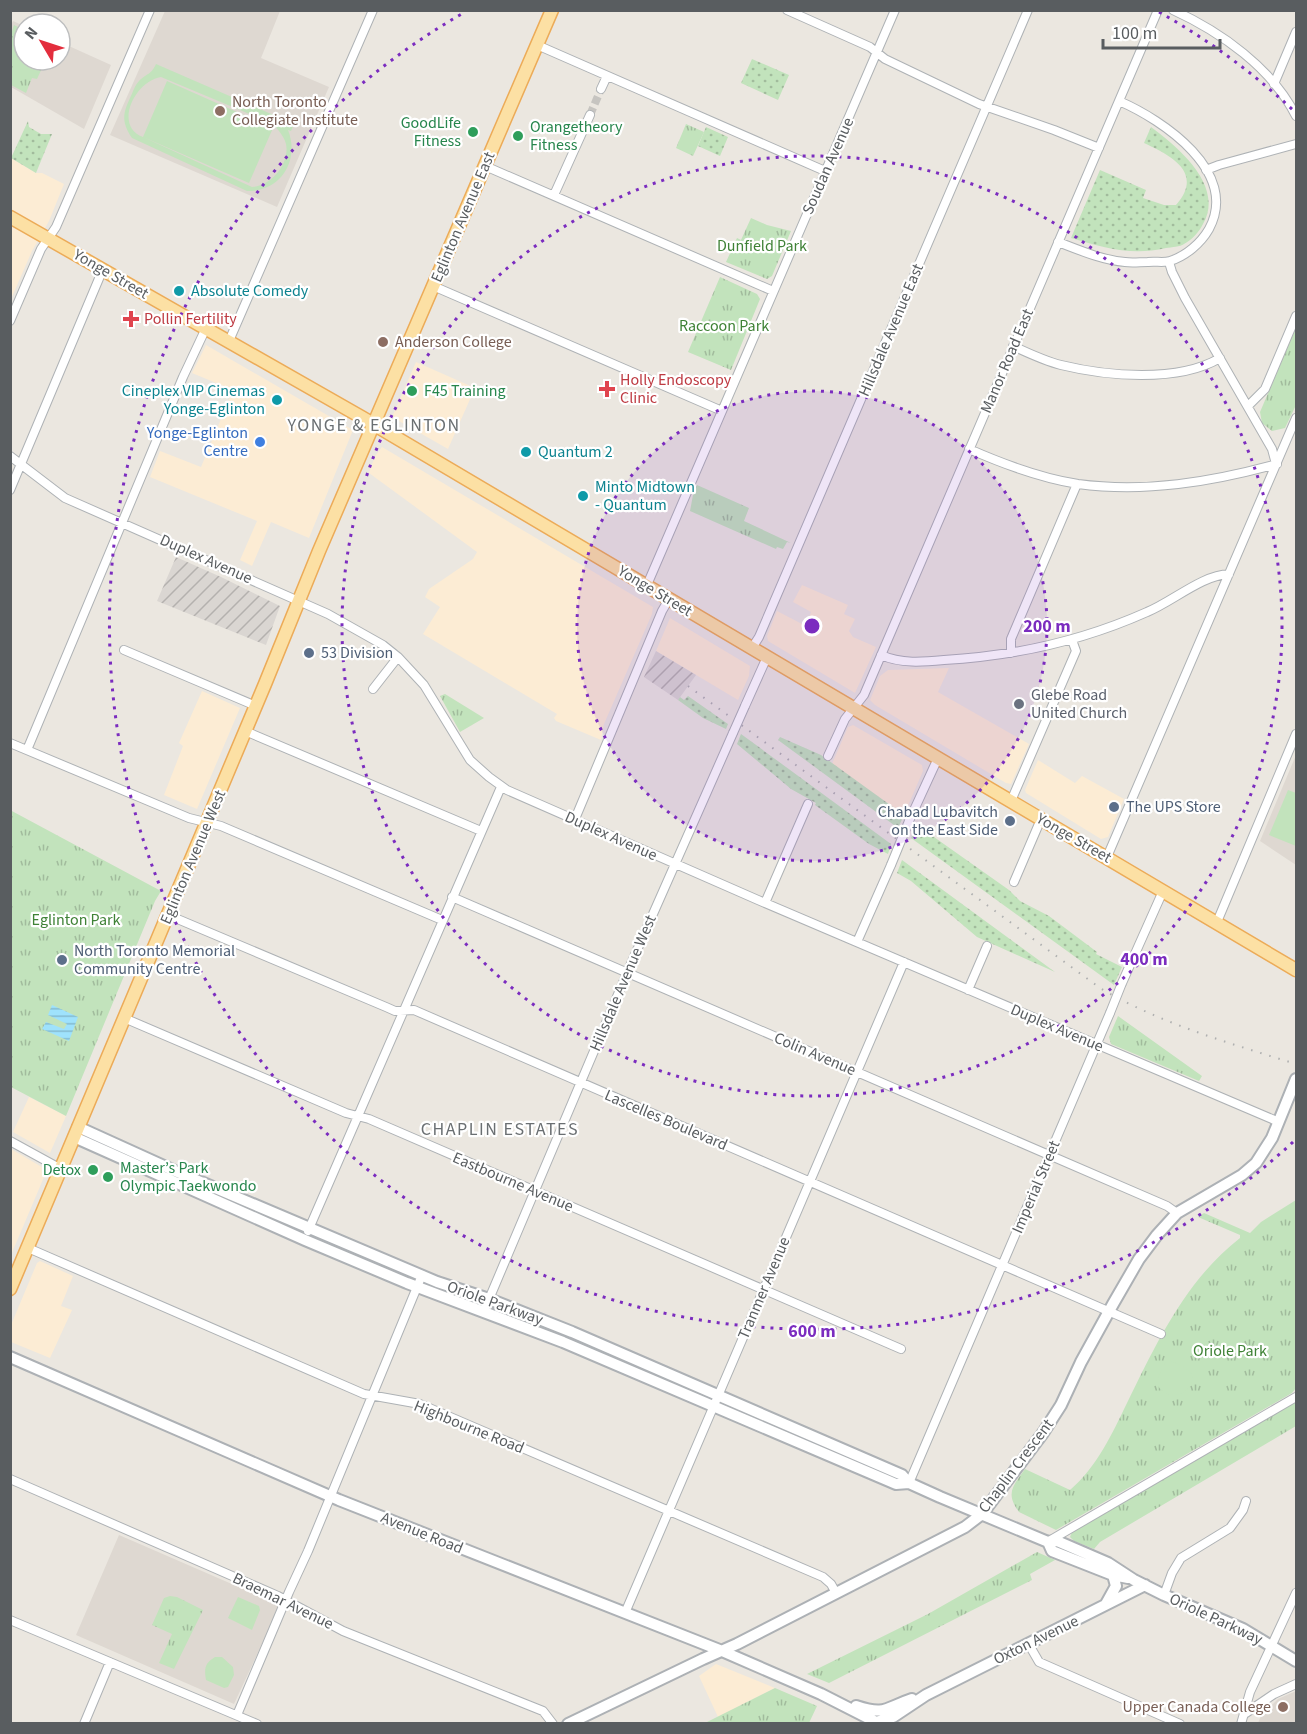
<svg xmlns="http://www.w3.org/2000/svg" width="1307" height="1734" viewBox="0 0 1307 1734" font-family="'Source Sans 3',sans-serif">
<style>
.commercial{fill:#fcecd4}
.industrial{fill:url(#industrial-furrows)}
.education{fill:#ded8d1}
.grass{fill:url(#grass-dots)}
.park{fill:url(#park-tufts)}
.garden{fill:#c2e3bc;fill-rule:evenodd}
.water{fill:url(#water-rules)}
.lines{fill:none;stroke-linecap:round;stroke-linejoin:round}
.street-tunnel{stroke:#c6c4c0;stroke-width:8;stroke-dasharray:8 4;stroke-linecap:butt}
.street-casing{stroke:#aeb2b5;stroke-width:10}
.secondary-casing{stroke:#adb1b5;stroke-width:14}
.primary-casing{stroke:#ecab58;stroke-width:15}
.street{stroke:#fff;stroke-width:8}
.secondary{stroke:#fff;stroke-width:10}
.primary{stroke:#fce0a4;stroke-width:12}
.rail{stroke:#afb0b0;stroke-width:2;stroke-dasharray:1.5 8;stroke-linecap:butt}
.street-bridge-casing{stroke:#aeb2b5;stroke-width:10;stroke-linecap:butt}
.street-bridge{stroke:#fff;stroke-width:8}
.ring{fill:none;stroke:#7b2cbf;stroke-width:3;stroke-dasharray:3 6}
.education-dot{fill:#8d6e63;stroke:#fff;stroke-width:2}
.leisure-dot{fill:#2e9e5b;stroke:#fff;stroke-width:2}
.culture-dot{fill:#0f9aa8;stroke:#fff;stroke-width:2}
.health-dot{fill:#e0444e;stroke:#fff;stroke-width:2}
.shop-dot{fill:#3f7fe0;stroke:#fff;stroke-width:2}
.service-dot{fill:#5c6f8a;stroke:#fff;stroke-width:2}
.worship-dot{fill:#6b7280;stroke:#fff;stroke-width:2}
.labels{text-anchor:middle;dominant-baseline:central;stroke-width:4.5;stroke-linejoin:round;paint-order:stroke}
.education-label{font-size:16px;fill:#785e54;stroke:#fff;text-anchor:start}
.leisure-label{font-size:16px;fill:#27864d;stroke:#fff;text-anchor:start}
.street-label{font-size:16px;fill:#595d60;stroke:#fff}
.park-label{font-size:16px;fill:#3f8236;stroke:#fff}
.culture-label{font-size:16px;fill:#0d838f;stroke:#fff;text-anchor:start}
.health-label{font-size:16px;fill:#be3a42;stroke:#fff;text-anchor:start}
.shop-label{font-size:16px;fill:#366cbe;stroke:#fff;text-anchor:end}
.service-label{font-size:16px;fill:#4e5e75;stroke:#fff;text-anchor:start}
.worship-label{font-size:16px;fill:#5b616d;stroke:#fff;text-anchor:start}
.neighbourhood-label{font-size:18px;letter-spacing:1.5px;fill:#6a6f72;stroke:#fff}
.centre{fill:#7b2cbf;stroke:#fff;stroke-width:3}
.ring-label{font-size:18px;text-anchor:middle;font-weight:bold;fill:#7b2cbf;stroke:#fff;stroke-width:4.5;stroke-linejoin:round;paint-order:stroke}
</style>
<defs>
<pattern id="industrial-furrows" width="10" height="10" patternUnits="userSpaceOnUse" patternTransform="scale(1.5)"><rect width="10" height="10" fill="#dad6d2"/><path d="M-1 1l2-2M0 10L10 0M9 11l2-2" fill="none" stroke="#b4b1ae"/></pattern>
<pattern id="grass-dots" width="8" height="8" patternUnits="userSpaceOnUse" patternTransform="scale(1.5)"><rect width="8" height="8" fill="#c2e3bc"/><path d="M2 2h.1M6 6h.1" fill="none" stroke="#a1bb9c" stroke-width="1.8" stroke-linecap="round"/></pattern>
<pattern id="park-tufts" width="24" height="20" patternUnits="userSpaceOnUse" patternTransform="scale(1.5)"><rect width="24" height="20" fill="#c2e3bc"/><path d="M3 7l-1-3M5 7V3M7 7l1-3M15 17l-1-3M17 17v-4M19 17l1-3" fill="none" stroke="#a1bb9c"/></pattern>
<pattern id="water-rules" width="6" height="5" patternUnits="userSpaceOnUse" patternTransform="scale(1.5)"><rect width="6" height="5" fill="#9fe2fc"/><path d="M0 2.5h6" fill="none" stroke="#85bacf"/></pattern>
</defs>
<rect width="100%" height="100%" fill="#ebe7e0"/>
<path class="commercial" d="M 11,158 L 36,173 L 42,173 L 64,184 L 49,221 L 32,251 L 11,299 Z
M 206,345 L 353,430 L 309,538 L 271,522 L 252,566 L 240,560 L 257,521 L 150,477 L 160,451 L 201,467 L 233,390 L 192,373 Z
M 416,362 L 475,388 L 448,449 L 392,417 Z
M 382,447 L 653,607 L 652,614 L 604,724 L 601,740 L 556,721 L 554,718 L 557,714 L 423,634 L 440,607 L 425,597 L 429,589 L 473,559 L 477,552 L 369,473 L 375,456 Z
M 802,585 L 848,605 L 844,614 L 855,619 L 849,631 L 853,637 L 876,647 L 855,693 L 768,641 L 767,636 L 777,611 L 804,625 L 807,624 L 811,612 L 793,602 Z
M 670,618 L 750,666 L 749,676 L 738,700 L 656,651 Z
M 949,668 L 938,692 L 1029,744 L 1011,784 L 1006,783 L 875,705 L 870,700 L 880,676 L 888,670 Z
M 202,691 L 240,708 L 197,809 L 164,795 L 183,746 L 179,743 Z
M 853,725 L 922,765 L 923,771 L 904,815 L 832,764 L 848,727 Z
M 1038,760 L 1075,783 L 1082,776 L 1124,799 L 1108,837 L 1101,839 L 1026,793 L 1025,790 Z
M 29,1097 L 66,1116 L 50,1153 L 13,1132 Z
M 11,1149 L 47,1170 L 11,1255 Z
M 40,1261 L 73,1276 L 61,1306 L 72,1310 L 50,1358 L 11,1342 L 11,1325 L 37,1263 Z
M 716,1664 L 775,1688 L 718,1717 L 699,1676 Z"/>
<path class="industrial" d="M 176,557 L 221,577 L 280,606 L 266,645 L 157,601 Z
M 656,651 L 696,675 L 678,700 L 644,677 Z"/>
<path class="education" d="M 165,11 L 280,11 L 261,58 L 329,87 L 277,207 L 110,135 Z
M 13,21 L 24,26 L 24,60 L 60,60 L 60,42 L 111,65 L 84,129 L 11,87 L 10,27 Z
M 1296,755 L 1296,865 L 1260,841 Z
M 119,1535 L 280,1605 L 234,1704 L 76,1635 Z
M 1296,1691 L 1296,1723 L 1258,1723 L 1261,1716 L 1278,1699 Z"/>
<path class="grass" d="M 752,59 L 789,75 L 778,100 L 741,83 Z
M 28,121 L 29,127 L 41,134 L 52,134 L 36,173 L 11,158 Z
M 706,127 L 728,137 L 720,156 L 698,146 Z
M 1151,127 C 1178,147 1225,186 1203,224 C 1199,232 1192,240 1184,244 C 1180,247 1172,247 1166,248 C 1132,256 1104,248 1071,238 L 1100,170 L 1146,190 L 1143,198 L 1164,205 L 1176,205 C 1204,173 1172,156 1144,143 Z
M 688,696 L 728,724 L 726,729 L 703,718 L 678,700 L 680,697 L 684,700 Z
M 741,734 L 891,844 L 888,854 L 869,844 L 815,805 L 816,803 L 791,789 L 737,744 Z
M 780,737 L 821,755 L 904,815 L 898,828 L 778,740 Z
M 917,825 L 1009,890 L 1020,901 L 1049,916 L 1097,952 L 1096,954 L 1122,967 L 1114,985 L 911,838 Z
M 902,860 L 1055,972 L 977,937 L 911,881 L 897,873 Z"/>
<path class="park" d="M 14,25 L 24,30 L 24,60 L 36,60 L 44,64 L 37,79 L 32,78 L 26,93 L 11,85 L 11,34 Z
M 686,124 L 704,132 L 693,156 L 676,148 Z
M 751,218 L 767,225 L 791,231 L 772,276 L 767,279 L 726,262 L 737,238 L 741,240 Z
M 720,277 L 757,294 L 760,299 L 731,370 L 688,352 Z
M 1296,328 L 1296,405 L 1285,428 L 1272,431 L 1262,423 L 1260,412 Z
M 697,485 L 749,508 L 744,521 L 791,543 L 787,542 L 783,549 L 777,547 L 776,549 L 690,511 L 693,495 Z
M 445,694 L 484,718 L 460,732 L 440,696 Z
M 10,810 L 161,891 L 155,901 L 66,1116 L 11,1087 Z
M 1118,1016 L 1202,1076 L 1199,1081 L 1111,1044 L 1109,1037 Z
M 1296,1200 L 1296,1388 L 1292,1393 L 1056,1530 L 1019,1512 C 1005,1493 1013,1486 1025,1469 L 1070,1490 C 1097,1467 1112,1434 1127,1403 C 1157,1342 1186,1280 1240,1238 L 1240,1235 L 1198,1217 L 1204,1213 L 1250,1233 L 1261,1222 Z
M 1296,1402 L 1296,1426 L 1100,1542 L 1094,1549 L 1074,1541 L 1070,1537 L 1072,1532 Z
M 1037,1552 L 1055,1560 L 1030,1574 L 1032,1580 L 829,1683 L 807,1674 L 928,1614 Z
M 170,1596 L 177,1597 L 203,1610 L 174,1669 L 159,1663 L 172,1634 L 152,1625 L 164,1598 Z
M 775,1688 L 817,1706 L 809,1723 L 705,1723 Z"/>
<path class="garden" d="M 156,64 L 294,124 L 291,131 L 288,130 C 300,160 281,192 247,191 L 132,138 C 122,123 122,115 130,98 C 133,92 135,85 139,81 C 147,73 151,75 156,64 ZM 161,77 L 273,124 C 278,130 284,136 286,144 C 290,164 271,186 252,187 L 143,137 L 249,183 L 273,128 L 167,81 L 143,137 C 113,126 135,81 161,77 Z
M 1288,790 L 1296,793 L 1296,846 L 1269,835 Z
M 1169,1360 C 1175,1363 1186,1367 1190,1372 C 1201,1387 1172,1407 1158,1386 L 1158,1378 L 1166,1361 Z
M 238,1597 L 259,1606 L 260,1610 L 252,1630 L 228,1618 Z
M 215,1657 L 222,1657 L 233,1667 L 234,1675 L 228,1687 L 224,1688 L 206,1680 C 204,1668 205,1663 215,1657 Z"/>
<path class="water" d="M 52,1005 L 78,1017 L 69,1041 L 42,1029 L 46,1022 L 64,1029 L 67,1024 L 48,1015 Z"/>
<g class="lines">
<path class="street-tunnel" d="M 590,115 L 601,89"/>
<g class="street-casing">
<path id="street" d="M 787,10 L 870,47 L 885,59 L 979,104 L 1054,130 L 1099,148
M 1173,10 C 1221,32 1272,68 1296,116
M 537,45 L 825,171
M 1274,84 L 1296,32
M 601,89 L 607,76
M 485,166 L 773,291
M 1206,170 L 1219,165 L 1296,144
M 554,195 L 590,115
M 1058,242 C 1079,250 1102,260 1125,262 C 1132,263 1140,262 1148,262 C 1155,261 1164,263 1170,261 C 1186,256 1201,243 1209,229 C 1240,172 1163,120 1119,101
M 1169,262 L 1172,272 L 1185,298 L 1272,449 L 1276,464
M 433,286 L 722,411
M 10,321 L 41,249 L 56,227 L 150,10
M 229,341 L 373,10
M 1013,346 C 1028,353 1045,361 1061,365 C 1106,376 1178,383 1220,358
M 1248,406 L 1265,389 L 1296,316
M 969,449 C 1003,464 1040,478 1078,484 C 1145,493 1211,482 1277,464
M 10,456 L 65,498 L 328,614 L 383,645 L 398,657 L 424,685 L 470,760 L 489,777 L 507,790 L 758,900 L 1279,1122
M 10,490 L 103,269
M 647,585 L 895,10
M 752,648 L 759,637 L 1028,10
M 124,650 L 256,706
M 1011,653 L 1011,639 L 1077,484
M 881,655 C 901,664 923,662 944,660 C 1015,656 1082,641 1147,612 C 1172,602 1202,575 1229,574
M 373,689 L 398,657
M 745,706 L 767,657
M 245,731 L 481,831
M 10,743 L 189,818 L 221,826 L 442,920
M 27,750 L 183,377 L 206,328
M 828,756 L 845,719 L 864,695 L 1158,10
M 1011,801 L 1076,651 L 1072,640
M 575,819 L 662,611 L 669,599
M 909,821 L 938,758
M 1107,857 L 1296,418
M 1014,882 L 1041,819
M 452,897 L 1167,1206 L 1177,1213
M 765,903 L 808,804
M 168,915 L 386,1007 L 395,1011 L 414,1010 L 1161,1334
M 1217,922 L 1296,734
M 857,942 L 891,865
M 1122,983 L 1163,891
M 968,990 L 987,946
M 124,1018 L 346,1113 L 369,1119 L 901,1349
M 10,1141 L 61,1169
M 308,1231 L 501,787
M 28,1248 L 364,1394 L 420,1404 L 823,1577 L 831,1584 L 836,1593
M 484,1311 L 630,966 L 733,733
M 10,1479 L 278,1596 L 343,1631 L 543,1711 L 553,1724
M 909,1483 L 1110,1013
M 1049,1541 L 1296,1397
M 1164,1595 L 1172,1573 L 1181,1558 L 1230,1528 L 1243,1510 L 1246,1501
M 625,1613 L 904,962
M 10,1620 L 257,1724
M 1028,1643 L 1039,1662 L 1180,1724
M 1246,1713 L 1274,1694 L 1296,1684
M 237,1715 L 289,1592 L 308,1551 L 422,1275
M 84,1724 L 110,1662
M 1241,1724 L 1250,1692 L 1296,1593"/>
</g>
<g class="secondary-casing">
<path id="secondary" d="M 78,1127 L 175,1171 L 437,1282 L 489,1299 L 572,1332 L 902,1475 L 909,1483 L 940,1497 L 1048,1542 L 1057,1541 L 1108,1563 L 1134,1580 L 1164,1595 L 1243,1629 L 1296,1661
M 74,1137 L 305,1240 L 407,1283 L 563,1342 L 896,1484 L 909,1483
M 10,1357 L 339,1500 L 722,1651 L 821,1694 L 876,1722 L 893,1717 L 926,1695 L 1145,1585
M 1048,1542 L 1052,1551 L 1113,1575 L 1128,1578
M 1106,1604 L 1116,1586 L 1113,1575
M 856,1706 C 886,1716 885,1708 912,1699
M 568,1724 L 703,1659 L 737,1644 L 965,1527 L 982,1514 L 1043,1433 L 1061,1405 L 1081,1362 L 1113,1304 L 1139,1259 L 1157,1235 L 1177,1213 L 1242,1175 L 1256,1163 L 1272,1138 L 1296,1079"/>
</g>
<g class="primary-casing">
<path id="primary" d="M 10,217 L 363,418 L 1296,970
M 10,1289 L 265,684 L 319,551 L 552,10"/>
</g>
<use href="#street" class="street"/>
<use href="#secondary" class="secondary"/>
<use href="#primary" class="primary"/>
<path class="rail" d="M 688,686 L 1100,988 C 1161,1024 1229,1043 1296,1064"/>
<g class="street-bridge-casing">
<path id="street-bridge" d="M 733,733 L 745,706
M 891,865 L 909,821
M 1110,1013 L 1122,983"/>
</g>
<use href="#street-bridge" class="street-bridge"/>
</g>
<circle cx="812" cy="626" r="235" fill="#7b2cbf" fill-opacity=".12"/>
<g class="ring">
<circle cx="812" cy="626" r="235"/>
<circle cx="812" cy="626" r="470"/>
<path d="M1293 1142A705 705 0 1 1 465 12M1159 12A705 705 0 0 1 1293 110"/>
</g>
<g class="education-dot">
<circle cx="220" cy="111" r="6"/>
<circle cx="383" cy="342" r="6"/>
<circle cx="1283" cy="1707" r="6"/>
</g>
<g class="leisure-dot">
<circle cx="473" cy="132" r="6"/>
<circle cx="518" cy="136" r="6"/>
<circle cx="412" cy="391" r="6"/>
<circle cx="93" cy="1170" r="6"/>
<circle cx="108" cy="1177" r="6"/>
</g>
<g class="culture-dot">
<circle cx="179" cy="291" r="6"/>
<circle cx="277" cy="400" r="6"/>
<circle cx="526" cy="452" r="6"/>
<circle cx="583" cy="496" r="6"/>
</g>
<g class="health-dot">
<path d="M128 310h6v6h6v6h-6v6h-6v-6h-6v-6h6z"/>
<path d="M604 380h6v6h6v6h-6v6h-6v-6h-6v-6h6z"/>
</g>
<circle class="shop-dot" cx="260" cy="442" r="6"/>
<g class="service-dot">
<circle cx="309" cy="653" r="6"/>
<circle cx="1114" cy="807" r="6"/>
<circle cx="1010" cy="821" r="6"/>
<circle cx="62" cy="960" r="6"/>
</g>
<circle class="worship-dot" cx="1019" cy="704" r="6"/>
<g class="labels">
<g class="education-label">
<text x="232" y="102">North Toronto<tspan x="232" dy="18">Collegiate Institute</tspan></text>
<text x="395" y="342">Anderson College</text>
<text x="1271" y="1707" text-anchor="end">Upper Canada College</text>
</g>
<g class="leisure-label">
<text x="461" y="123" text-anchor="end">GoodLife<tspan x="461" dy="18">Fitness</tspan></text>
<text x="530" y="127">Orangetheory<tspan x="530" dy="18">Fitness</tspan></text>
<text x="424" y="391">F45 Training</text>
<text x="120" y="1168">Master’s Park<tspan x="120" dy="18">Olympic Taekwondo</tspan></text>
<text x="81" y="1170" text-anchor="end">Detox</text>
</g>
<g class="street-label">
<text transform="translate(828 166) rotate(-66)">Soudan Avenue</text>
<text transform="translate(463 217) rotate(-67)">Eglinton Avenue East</text>
<text transform="translate(111 274) rotate(30)">Yonge Street</text>
<text transform="translate(891 330) rotate(-67)">Hillsdale Avenue East</text>
<text transform="translate(1007 361) rotate(-67)">Manor Road East</text>
<text transform="translate(206 559) rotate(24)">Duplex Avenue</text>
<text transform="translate(655 591) rotate(31)">Yonge Street</text>
<text transform="translate(611 836) rotate(24)">Duplex Avenue</text>
<text transform="translate(1074 838) rotate(30)">Yonge Street</text>
<text transform="translate(193 857) rotate(-67)">Eglinton Avenue West</text>
<text transform="translate(623 983) rotate(-67)">Hillsdale Avenue West</text>
<text transform="translate(1057 1028) rotate(23)">Duplex Avenue</text>
<text transform="translate(815 1054) rotate(23)">Colin Avenue</text>
<text transform="translate(666 1120) rotate(23)">Lascelles Boulevard</text>
<text transform="translate(513 1182) rotate(23)">Eastbourne Avenue</text>
<text transform="translate(1036 1187) rotate(-67)">Imperial Street</text>
<text transform="translate(764 1288) rotate(-67)">Tranmer Avenue</text>
<text transform="translate(495 1303) rotate(20)">Oriole Parkway</text>
<text transform="translate(469 1427) rotate(22)">Highbourne Road</text>
<text transform="translate(1016 1466) rotate(-53)">Chaplin Crescent</text>
<text transform="translate(422 1533) rotate(22)">Avenue Road</text>
<text transform="translate(283 1601) rotate(26)">Braemar Avenue</text>
<text transform="translate(1216 1619) rotate(25)">Oriole Parkway</text>
<text transform="translate(1036 1640) rotate(-26)">Oxton Avenue</text>
</g>
<g class="park-label">
<text x="762" y="246">Dunfield Park</text>
<text x="724" y="326">Raccoon Park</text>
<text x="76" y="920">Eglinton Park</text>
<text x="1230" y="1351">Oriole Park</text>
</g>
<g class="culture-label">
<text x="191" y="291">Absolute Comedy</text>
<text x="265" y="391" text-anchor="end">Cineplex VIP Cinemas<tspan x="265" dy="18">Yonge-Eglinton</tspan></text>
<text x="538" y="452">Quantum 2</text>
<text x="595" y="487">Minto Midtown<tspan x="595" dy="18">- Quantum</tspan></text>
</g>
<g class="health-label">
<text x="144" y="319">Pollin Fertility</text>
<text x="620" y="380">Holly Endoscopy<tspan x="620" dy="18">Clinic</tspan></text>
</g>
<g class="shop-label">
<text x="248" y="433">Yonge-Eglinton<tspan x="248" dy="18">Centre</tspan></text>
</g>
<g class="service-label">
<text x="321" y="653">53 Division</text>
<text x="1126" y="807">The UPS Store</text>
<text x="998" y="812" text-anchor="end">Chabad Lubavitch<tspan x="998" dy="18">on the East Side</tspan></text>
<text x="74" y="951">North Toronto Memorial<tspan x="74" dy="18">Community Centre</tspan></text>
</g>
<g class="worship-label">
<text x="1031" y="695">Glebe Road<tspan x="1031" dy="18">United Church</tspan></text>
</g>
<g class="neighbourhood-label">
<text x="374" y="425">YONGE &amp; EGLINTON</text>
<text x="500" y="1129">CHAPLIN ESTATES</text>
</g>
</g>
<circle cx="812" cy="626" r="9" class="centre"/>
<g class="ring-label">
<text x="1047" y="632">200 m</text>
<text x="1144" y="965">400 m</text>
<text x="812" y="1337">600 m</text>
</g>
<rect width="1307" height="1734" fill="none" stroke="#595d60" stroke-width="24"/>
<g transform="translate(42 42) rotate(309)"><circle r="28" fill="#ffffff" stroke="#bdbebf" stroke-width="1.5"/>
<path d="M0-4.5L10 22L0 15L-10 22Z" fill="#e32e3d"/>
<text y="-9" font-size="16" font-weight="bold" text-anchor="middle" fill="#595d60">N</text>
</g>
<path d="M1103 39v9h117v-9" fill="none" stroke="#595d60" stroke-width="3"/>
<text x="1112" y="39" font-size="18" fill="#595d60" stroke="#ffffff" stroke-width="4.5" paint-order="stroke">100 m</text>
</svg>
